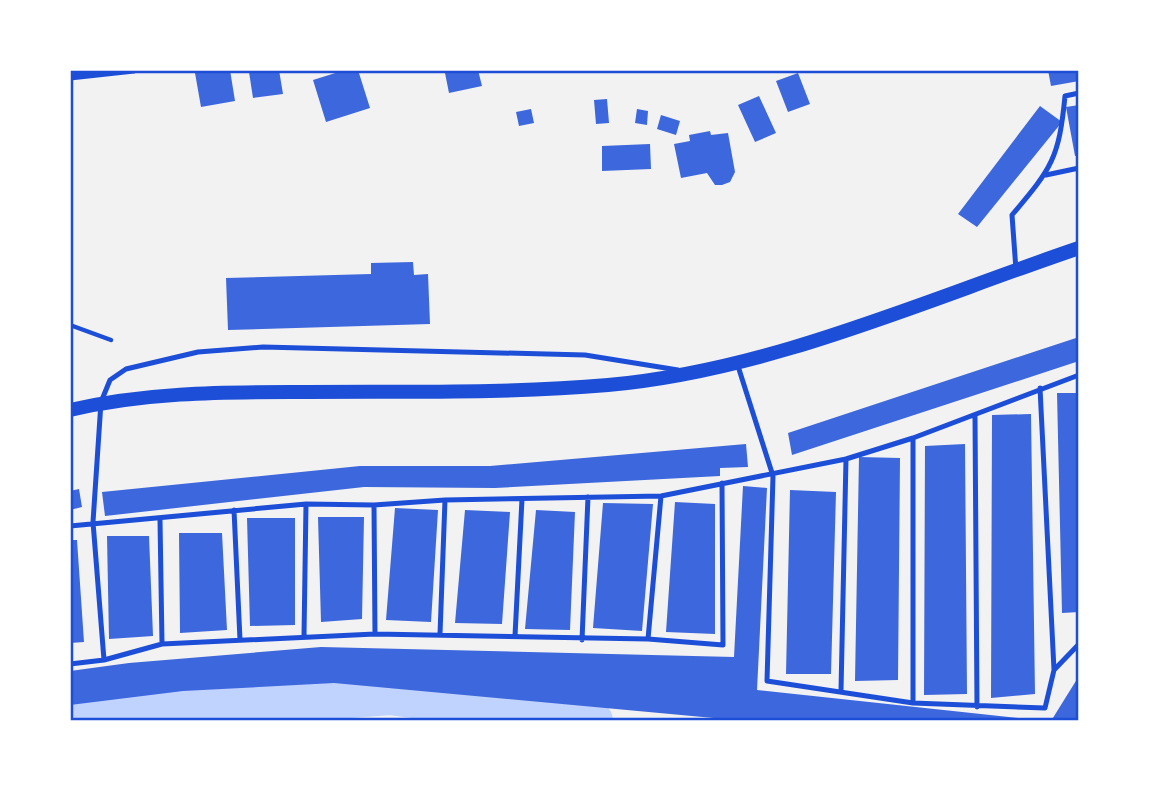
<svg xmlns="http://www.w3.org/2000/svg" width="1149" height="791" viewBox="0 0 1149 791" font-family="Montserrat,sans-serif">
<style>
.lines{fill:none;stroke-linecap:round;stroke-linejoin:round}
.river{stroke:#bfd3fe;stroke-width:42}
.building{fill:#3d67dc}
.path{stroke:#1d4ed8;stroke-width:4.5}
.service{stroke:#1d4ed8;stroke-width:5}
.minor{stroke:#1d4ed8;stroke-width:7}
.secondary{stroke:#1d4ed8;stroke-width:14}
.neatline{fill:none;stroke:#1d4ed8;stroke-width:2.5}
</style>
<rect width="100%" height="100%" fill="#f2f2f2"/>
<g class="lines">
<path class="river" d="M 70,718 L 390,694 L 592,721"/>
</g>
<path class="building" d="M 214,70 L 230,70 L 235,101 L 201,107 L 195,73 Z
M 279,70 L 283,94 L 253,98 L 249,72 Z
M 345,70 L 358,70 L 370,108 L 326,122 L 313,80 Z
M 452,70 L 478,70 L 482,86 L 449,93 L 445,73 Z
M 1048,70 L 1079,70 L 1079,81 L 1051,86 Z
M 798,73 L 810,104 L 788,112 L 776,81 Z
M 759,96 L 776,133 L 755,142 L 738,105 Z
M 607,99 L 609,123 L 596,124 L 594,100 Z
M 1079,105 L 1079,155 L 1075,156 L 1066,107 Z
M 1040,106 L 1062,122 L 977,227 L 958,214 Z
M 531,109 L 534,123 L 519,126 L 516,112 Z
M 637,109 L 648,111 L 647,125 L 635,123 Z
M 661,115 L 680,121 L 676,135 L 657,129 Z
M 710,131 L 711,135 L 728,133 L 735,172 L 730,182 L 722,185 L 715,185 L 707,173 L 681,178 L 674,144 L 690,141 L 689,135 Z
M 650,144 L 651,169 L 602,171 L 602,146 Z
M 413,262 L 414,275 L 428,274 L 430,324 L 228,330 L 226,278 L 371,274 L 371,263 Z
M 1079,337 L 1079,361 L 792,455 L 788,433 Z
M 1057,393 L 1079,393 L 1079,612 L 1062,613 Z
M 1031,414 L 1035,694 L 991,698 L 992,415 Z
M 746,444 L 748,467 L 720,468 L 720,476 L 495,488 L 364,487 L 105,516 L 102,492 L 360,466 L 490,466 Z
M 965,444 L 967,694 L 924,695 L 925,446 Z
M 859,457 L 900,458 L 898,680 L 855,681 Z
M 743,486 L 767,488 L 757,690 L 1046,721 L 746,721 L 334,683 L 183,691 L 70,705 L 70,671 L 129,663 L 321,647 L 734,657 Z
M 79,489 L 82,507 L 70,510 L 70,491 Z
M 790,490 L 836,492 L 831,674 L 786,674 Z
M 675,502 L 715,504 L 715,634 L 666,632 Z
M 603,503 L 653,504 L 642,631 L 593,628 Z
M 395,508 L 438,510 L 431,622 L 386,620 Z
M 465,510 L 510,512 L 502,624 L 455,623 Z
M 536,510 L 575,512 L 570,630 L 525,629 Z
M 318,517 L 364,517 L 362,619 L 321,622 Z
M 247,518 L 295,518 L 295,625 L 250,626 Z
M 179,533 L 222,533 L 227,630 L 180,633 Z
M 107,536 L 149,536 L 153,636 L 109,639 Z
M 70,540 L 77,540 L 84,642 L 70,643 Z
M 1079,676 L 1079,721 L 1051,721 Z"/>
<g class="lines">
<path class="path" d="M 70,325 L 111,340"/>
<path class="service" d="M 1046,175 L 1079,168
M 1016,270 L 1012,215 C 1052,168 1059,158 1065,96 L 1079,93
M 737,363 L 773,476 L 767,681 L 913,703 L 1045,708 L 1054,670 L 1079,644
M 1040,388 L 1054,670
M 975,415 L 977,707
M 913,438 L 913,703
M 374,505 L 375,634
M 234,510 L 240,640
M 160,520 L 162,644
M 70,526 L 306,504 L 374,505 L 445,500 L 661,496 L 846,459 L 913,438 L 1079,375
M 440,634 L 445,500
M 304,636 L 306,504
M 515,636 L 522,499
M 648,639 L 661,496
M 582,640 L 588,497
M 104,660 L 93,522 L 101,402 L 110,380 L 126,369 L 198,352 L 263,347 L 585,355 L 678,370
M 70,664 L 104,660 L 162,644 L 375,634 L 648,639 L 723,645 L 722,483
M 841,691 L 846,459"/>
<path class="minor" d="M 70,77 L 134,70"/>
<path class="secondary" d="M 70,410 C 143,393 217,392 291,392 C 397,391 503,394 608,385 C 772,370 925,300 1079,248"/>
</g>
<rect width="1149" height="791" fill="none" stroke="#ffffff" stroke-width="144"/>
<rect x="72" y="72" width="1005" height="647" class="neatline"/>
</svg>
